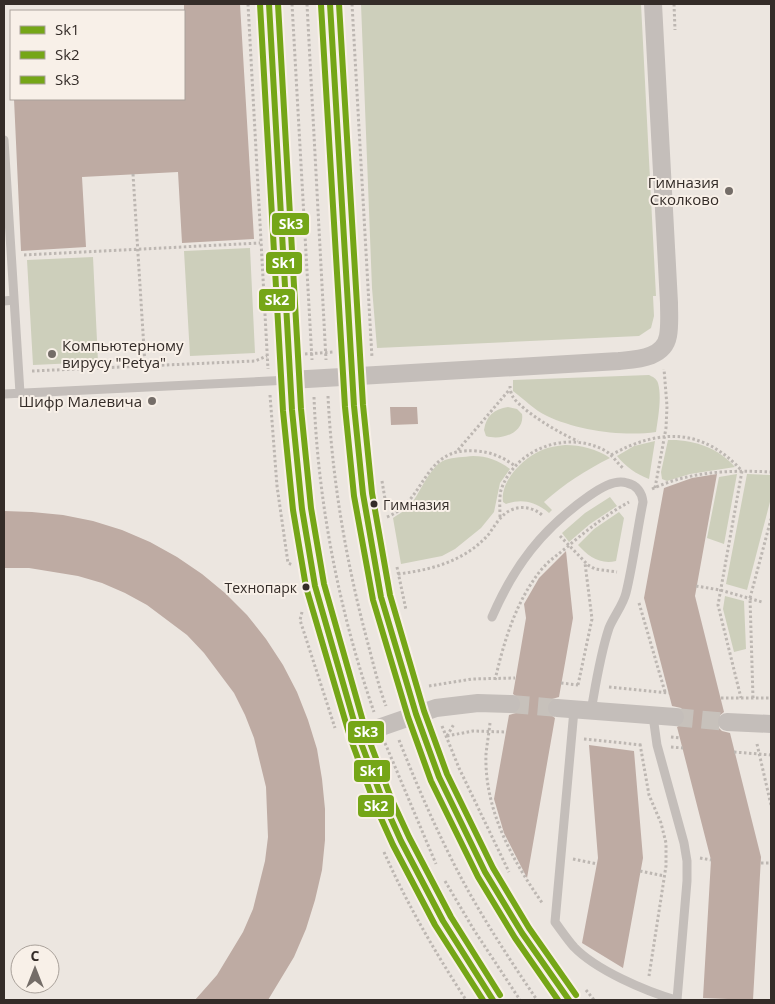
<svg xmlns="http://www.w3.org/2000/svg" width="775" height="1004" viewBox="0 0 775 1004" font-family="'Open Sans',sans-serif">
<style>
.green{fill:#cdcfbb}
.building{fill:#beaba3}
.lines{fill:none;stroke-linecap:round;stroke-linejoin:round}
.minor-tunnel{stroke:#c7c1bb;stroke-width:18;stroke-dasharray:18 9;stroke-linecap:butt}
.path{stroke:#bdb7b2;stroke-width:3;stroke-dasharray:2.5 2.5;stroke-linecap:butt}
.service{stroke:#c4beba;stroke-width:9}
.minor{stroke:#c4beba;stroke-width:18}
.bus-1-casing{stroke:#f8f0e8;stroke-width:10}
.bus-2-casing{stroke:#f8f0e8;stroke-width:10}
.bus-3-casing{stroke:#f8f0e8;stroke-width:10}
.bus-1{stroke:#75a617;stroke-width:6}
.bus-2{stroke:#75a617;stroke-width:6}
.bus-3{stroke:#75a617;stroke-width:6}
.poi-dot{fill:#746d68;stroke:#f8f0e8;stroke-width:2}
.bus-dot{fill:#342c28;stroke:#f8f0e8;stroke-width:2}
.labels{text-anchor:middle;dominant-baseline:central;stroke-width:4;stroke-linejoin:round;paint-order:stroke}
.bus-label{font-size:14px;fill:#342c28;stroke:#f8f0e8;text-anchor:start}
.poi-label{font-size:15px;fill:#342c28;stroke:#f8f0e8;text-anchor:end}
.line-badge{stroke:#f8f0e8;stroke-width:2}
.badge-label{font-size:14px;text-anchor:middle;font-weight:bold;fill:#fff}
</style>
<rect width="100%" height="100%" fill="#ece6e0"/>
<path class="green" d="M 361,4 L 641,4 L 656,296 L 653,296 L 654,316 L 651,328 L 639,336 L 377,348 L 372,288 Z
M 250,248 L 255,353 L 190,356 L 184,251 Z
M 93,257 L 98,362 L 33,365 L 27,260 Z
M 649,375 C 653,377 656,378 658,383 C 662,397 658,418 656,432 C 623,437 576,430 547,416 C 534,410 524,399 513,391 L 513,380 Z
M 508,407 L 517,409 L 522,414 C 525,433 501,441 486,436 L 484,430 C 486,416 494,409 508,407 Z
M 668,440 C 693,439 719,448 735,467 L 690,474 L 667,481 L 662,479 L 661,472 Z
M 655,441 L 649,479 C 636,474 626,467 617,456 L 634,446 Z
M 565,445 C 581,445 597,449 610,458 C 586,470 564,484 544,502 L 552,510 L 549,513 C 536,502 522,498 506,504 L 503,502 C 500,481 523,458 542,450 C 549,447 557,446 565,445 Z
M 473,456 C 487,456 498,460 510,469 L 500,483 L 494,512 L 481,528 L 455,549 L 442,556 L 401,564 L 393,518 C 398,514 405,511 409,507 C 420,494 430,465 445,460 C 454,457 464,457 473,456 Z
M 737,474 L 724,544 L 707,538 L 719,477 Z
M 747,474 L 771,475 L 771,498 L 747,590 L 726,584 Z
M 610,497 L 617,506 L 590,524 L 569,542 L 562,533 L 585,513 Z
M 619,512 L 624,518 L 616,561 C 600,565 588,556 578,545 L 594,529 Z
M 725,596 L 744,601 L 746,649 L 734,652 L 723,609 Z"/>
<path class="building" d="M 184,4 L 240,4 L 254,239 L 182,243 L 178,172 L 82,177 L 86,247 L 21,251 L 14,99 L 184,99 Z
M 390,407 L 417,407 L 418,424 L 391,425 Z
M 717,474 L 695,596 L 724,712 L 718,717 L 717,726 L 722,731 L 730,733 L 761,857 L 753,1000 L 703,998 L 711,860 L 677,727 L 684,723 L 685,713 L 681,708 L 672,706 L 644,598 L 664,488 L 692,478 Z
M 4,511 L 32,512 L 63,515 L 93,521 L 122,530 L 150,542 L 177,557 L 202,574 L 225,593 L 247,615 L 266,639 L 283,665 L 297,692 L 308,720 L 317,749 L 322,779 L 325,809 L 325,840 L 322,870 L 315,900 L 306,929 L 294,957 L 268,1000 L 195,1000 L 217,975 L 243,932 L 253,909 L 265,861 L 268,837 L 266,787 L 254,738 L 245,715 L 234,693 L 204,653 L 187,635 L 147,605 L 125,593 L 102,583 L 78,576 L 29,568 L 4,568 Z
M 566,551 L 573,618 L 559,697 L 552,699 L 547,707 L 548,713 L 555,718 L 527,878 L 504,833 L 494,799 L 509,715 L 516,713 L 522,705 L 520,699 L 513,694 L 526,618 L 524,604 L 539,578 Z
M 589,745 L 634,751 L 643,858 L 623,968 L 582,943 L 598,858 Z"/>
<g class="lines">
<path class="minor-tunnel" d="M 511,704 L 557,708
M 675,717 L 727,722"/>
<path class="path" d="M 248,4 L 268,369
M 292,4 L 312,360
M 307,4 L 326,360
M 352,4 L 372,358
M 674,4 L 675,30
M 133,174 L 145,365
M 24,255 L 260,243
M 305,354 L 334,352
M 32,371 L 255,361 L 267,356
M 510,386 C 510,389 511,394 513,397 C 522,411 562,435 578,441
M 270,395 L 277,486 L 288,563 L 293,565
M 328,396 C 332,479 346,561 367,640 C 373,662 378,685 386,706
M 314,397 C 318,503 339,611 374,712
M 458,450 L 510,389
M 611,455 C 660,428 703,428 742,471 L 718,605 L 741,698
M 382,481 L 385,499
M 655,488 L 666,428 L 667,406 L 664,369
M 652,489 C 690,471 731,470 771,472
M 387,517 C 427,501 422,446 476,451 C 491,452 503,457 515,466
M 500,517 C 500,508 499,499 501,490 C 515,449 566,430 604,450 C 612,454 616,462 623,468
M 560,536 L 588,565 L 595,569 L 617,572
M 397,567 L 406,610
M 398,574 C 431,570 465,561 488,535 C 495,526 500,515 511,510 C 522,505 535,508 543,516
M 696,586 L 720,590 L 762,602
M 639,603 L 665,692
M 302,612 L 300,620 L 335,728
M 495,680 C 504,641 516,601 541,570 C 550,559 562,552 573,542 C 591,527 609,513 629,502
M 561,683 L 578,685
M 578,685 L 592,619 L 585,563
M 429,686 L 472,679 L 515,678
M 609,687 L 669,693
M 721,698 L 771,698
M 753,698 L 750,598 L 771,519
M 490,723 C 489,733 487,744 486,754 C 484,809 512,860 543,904
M 442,726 L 459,768 L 509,872
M 447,736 L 454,724
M 447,736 L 473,731 L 506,732
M 671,737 L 680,738
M 584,739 L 642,745
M 399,740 C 416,783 434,825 455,866 C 479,913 508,957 537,1000
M 385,743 L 436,864
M 640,744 L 649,795 L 661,823 L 666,843 L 666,866 L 649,976
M 757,744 L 771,805
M 671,747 L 683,748
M 734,752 L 771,755
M 384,852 C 407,904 435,952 466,1000
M 700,858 L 711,860
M 573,859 L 597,864
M 761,863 L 771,863
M 640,871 L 664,876
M 445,881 L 474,930 L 520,1000
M 586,990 L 594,1000"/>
<path class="service" d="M 4,140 L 20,393
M 4,301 L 14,300
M 4,394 L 290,380
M 492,617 C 514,566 542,529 589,496 C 599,489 614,479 627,483 C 637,485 642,493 643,502 C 637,532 633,564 626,593 C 623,605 614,616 609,628 C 600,655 596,683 591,711
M 574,710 L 555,922 C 561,930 567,939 574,947 C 596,970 645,991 676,1000
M 653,716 L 657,745 L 684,843 L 687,861 L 687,881 L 677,1000"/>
<path class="minor" d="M 269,4 L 292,410 L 302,509 L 315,586 L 358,735 L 383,801 L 401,841 L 443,921 L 493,1000
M 330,4 L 354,406 L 363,494 L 381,597 L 416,714 L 439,777 L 485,872 L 522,933 L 569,1000
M 290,380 L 619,361 C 638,359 664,358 668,336 C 670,325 669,313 669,303 L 653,4
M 557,708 L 675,717
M 727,722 L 771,724
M 358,735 L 436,708 L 478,703 L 511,704"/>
<g class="bus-1-casing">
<path id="bus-1" d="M 269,4 L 292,410 L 302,509 L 315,586 L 358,735 L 383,801 L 401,841 L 443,921 L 493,1000
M 330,4 L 354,406 L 363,494 L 381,597 L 416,714 L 439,777 L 485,872 L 522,933 L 569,1000"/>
</g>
<g class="bus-2-casing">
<path id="bus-2" d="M 260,4 L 283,411 L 293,510 L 306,587 L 350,737 L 375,805 L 393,845 L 435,925 L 483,1000
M 321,5 L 345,407 L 354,496 L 373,600 L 408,717 L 431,781 L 478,877 L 515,938 L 558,1000"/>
</g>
<g class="bus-3-casing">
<path id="bus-3" d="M 278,4 L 301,409 L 311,508 L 324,584 L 366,732 L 391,798 L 409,837 L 451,917 L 500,995
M 339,4 L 363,405 L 372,493 L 390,595 L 424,711 L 447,774 L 493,868 L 529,928 L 576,995"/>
</g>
<use href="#bus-1" class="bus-1"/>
<use href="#bus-2" class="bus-2"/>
<use href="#bus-3" class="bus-3"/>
</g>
<g class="poi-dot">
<circle cx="729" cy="191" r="5"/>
<circle cx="52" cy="354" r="5"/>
<circle cx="152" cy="401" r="5"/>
</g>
<g class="bus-dot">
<circle cx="374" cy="504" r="4.5"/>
<circle cx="306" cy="587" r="4.5"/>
</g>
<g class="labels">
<g class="bus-label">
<text x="383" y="504">Гимназия</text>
<text x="297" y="587" text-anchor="end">Технопарк</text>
</g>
<g class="poi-label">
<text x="719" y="182">Гимназия<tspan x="719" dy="17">Сколково</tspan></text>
<text x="62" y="345" text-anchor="start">Компьютерному<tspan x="62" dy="17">вирусу "Petya"</tspan></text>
<text x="142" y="401">Шифр Малевича</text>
</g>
</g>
<g class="line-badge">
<rect x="271" y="212" width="39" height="24" rx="5" fill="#75a617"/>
<rect x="265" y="251" width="38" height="24" rx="5" fill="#75a617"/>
<rect x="258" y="288" width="38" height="24" rx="5" fill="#75a617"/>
<rect x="347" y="720" width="38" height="24" rx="5" fill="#75a617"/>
<rect x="353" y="759" width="38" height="24" rx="5" fill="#75a617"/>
<rect x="357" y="794" width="38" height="24" rx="5" fill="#75a617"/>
</g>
<g class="badge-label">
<text x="291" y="229">Sk3</text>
<text x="284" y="268">Sk1</text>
<text x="277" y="305">Sk2</text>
<text x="366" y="737">Sk3</text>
<text x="372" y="776">Sk1</text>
<text x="376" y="811">Sk2</text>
</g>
<rect width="775" height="1004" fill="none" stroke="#342c28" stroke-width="10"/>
<rect x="10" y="10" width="175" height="90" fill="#f8f0e8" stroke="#aaa29b"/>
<rect x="20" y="26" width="25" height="8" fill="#75a617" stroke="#aaa29b"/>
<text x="55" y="35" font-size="15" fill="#342c28">Sk1</text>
<rect x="20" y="51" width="25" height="8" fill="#75a617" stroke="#aaa29b"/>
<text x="55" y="60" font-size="15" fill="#342c28">Sk2</text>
<rect x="20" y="76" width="25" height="8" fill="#75a617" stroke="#aaa29b"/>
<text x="55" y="85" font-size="15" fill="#342c28">Sk3</text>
<g transform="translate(35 969)"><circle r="24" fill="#f8f0e8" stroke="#aaa29b"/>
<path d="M0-4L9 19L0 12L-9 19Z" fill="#746d68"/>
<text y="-8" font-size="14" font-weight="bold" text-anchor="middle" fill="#342c28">С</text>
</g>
</svg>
